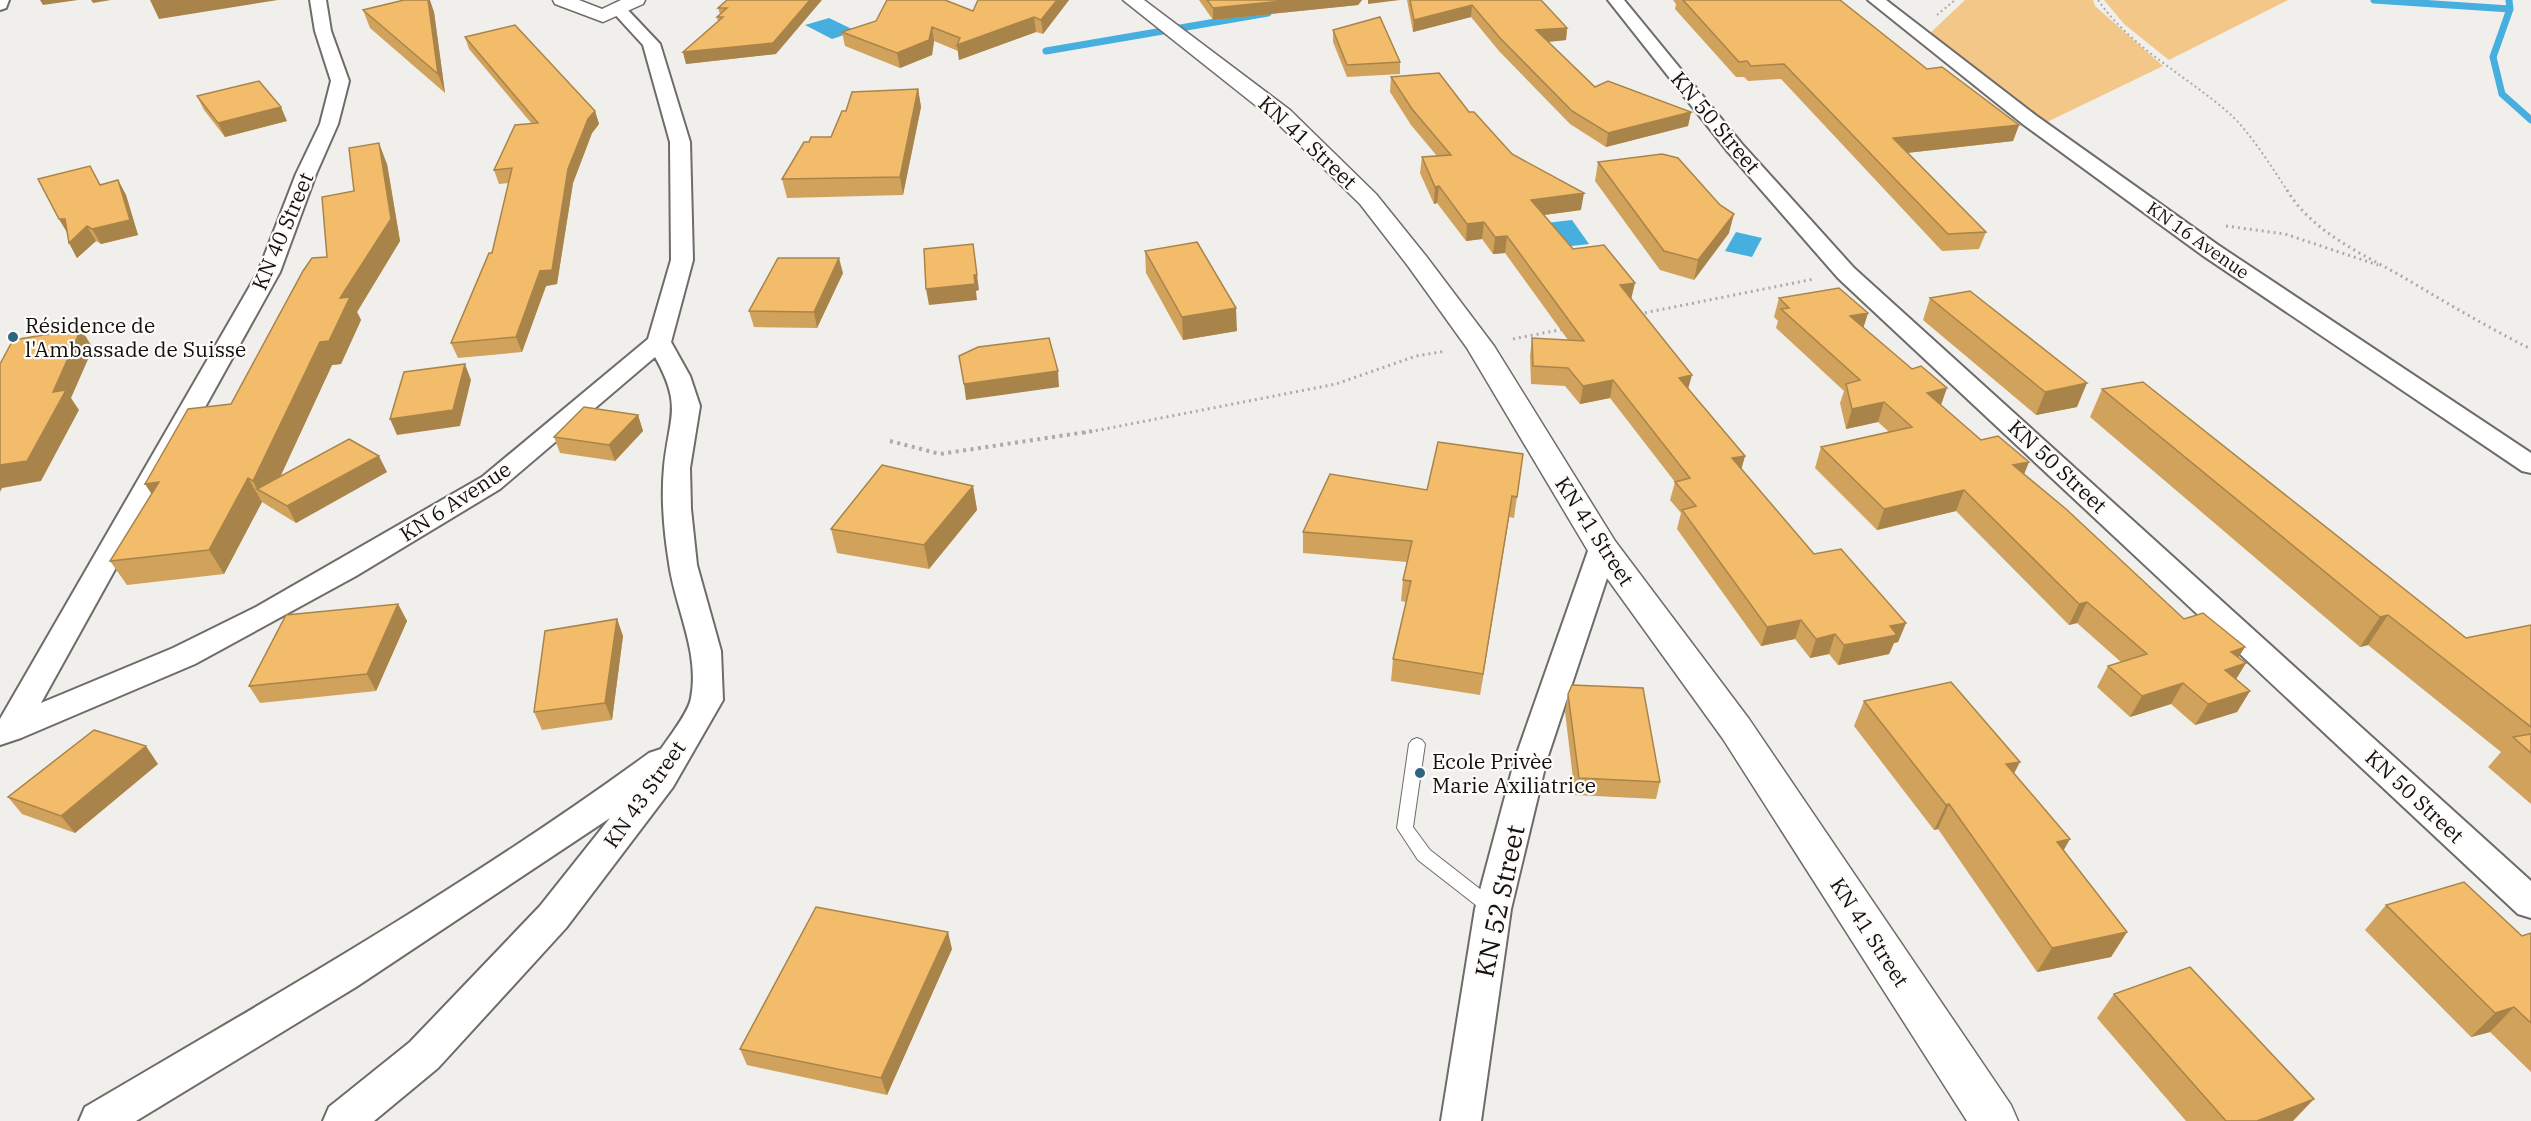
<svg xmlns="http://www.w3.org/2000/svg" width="2531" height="1121" viewBox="0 0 2531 1121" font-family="'IBM Plex Serif',serif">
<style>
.green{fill:#f2c788}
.water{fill:#46afdf}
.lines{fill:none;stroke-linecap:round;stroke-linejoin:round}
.stream{stroke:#46afdf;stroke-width:7}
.lane-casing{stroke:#6e6c69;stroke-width:2}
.street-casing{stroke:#6e6c69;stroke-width:4}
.secondary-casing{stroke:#6e6c69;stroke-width:3}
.path-far2{stroke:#acaba7;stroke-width:2;stroke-dasharray:2 3;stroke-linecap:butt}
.path-far1{stroke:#acaba7;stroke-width:3;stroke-dasharray:2 4;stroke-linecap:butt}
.path{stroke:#acaba7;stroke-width:4;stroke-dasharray:3 4.5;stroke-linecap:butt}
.lane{fill:#fff;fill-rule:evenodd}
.street{fill:#fff;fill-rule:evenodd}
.secondary{fill:#fff;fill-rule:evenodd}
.wall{fill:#d0a25b}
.shaded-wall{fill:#a9844a}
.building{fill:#f2bc6a;stroke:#a9844a;stroke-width:1.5}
.poi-dot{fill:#2e657f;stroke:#fefcf9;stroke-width:2}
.labels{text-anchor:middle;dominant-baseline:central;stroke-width:4.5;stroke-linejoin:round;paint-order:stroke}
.far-street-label{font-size:18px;fill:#121110;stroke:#fefcf9}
.street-label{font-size:21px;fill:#121110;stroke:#fefcf9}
.poi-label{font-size:21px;fill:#121110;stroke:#fefcf9;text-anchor:start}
.near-street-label{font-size:26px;fill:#121110;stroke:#fefcf9}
</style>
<rect width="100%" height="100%" fill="#f1efeb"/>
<path class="green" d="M 1965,0 L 2093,0 L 2095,6 L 2163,66 L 2045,123 L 1927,36 Z
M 2104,0 L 2288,0 L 2169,60 L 2124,24 Z"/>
<path class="water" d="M 829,18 L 856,31 L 832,39 L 805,25 Z
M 1572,220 L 1589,244 L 1563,247 L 1546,223 Z
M 1736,232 L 1762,238 L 1752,257 L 1725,251 Z"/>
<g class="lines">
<path class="stream" d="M 2374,0 L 2510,9
M 2509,0 L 2510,9 L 2493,57 L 2502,94 L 2531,120
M 1046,51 L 1268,13"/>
<g class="lane-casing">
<path id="lane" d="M 1417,738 L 1422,740 L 1425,744 L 1413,827 L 1430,850 L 1498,903 L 1501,908 L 1498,913 L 1492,915 L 1486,913 L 1418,860 L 1397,828 L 1409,744 L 1412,740 Z"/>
</g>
<g class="street-casing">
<path id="street" d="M 0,0 L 9,0 L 6,8 L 0,10 Z
M 310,0 L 326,0 L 331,31 L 349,81 L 338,124 L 316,174 L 280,272 L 41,703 L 173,648 L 256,607 L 482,477 L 648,339 L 671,260 L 670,142 L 643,45 L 610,9 L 618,4 L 624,6 L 660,44 L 690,142 L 693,260 L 671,342 L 690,376 L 700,406 L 690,468 L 691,509 L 697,565 L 721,651 L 723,700 L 673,787 L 566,928 L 438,1068 L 374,1121 L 323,1121 L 329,1107 L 410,1042 L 540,906 L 610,818 L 356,987 L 136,1121 L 79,1121 L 85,1107 C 276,995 470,884 649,753 L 661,749 C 669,737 689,712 691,698 C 700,652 675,608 669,563 C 664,532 661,498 664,467 C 669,416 683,407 655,357 L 500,489 L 356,576 L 195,664 L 21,738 L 0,745 L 0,719 L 258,272 L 296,174 L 320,124 L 331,81 L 315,31 Z
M 1608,0 L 1624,0 L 1742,144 L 1854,268 L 2531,881 L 2531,918 L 2518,914 L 1838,278 L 1728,152 Z
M 1868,0 L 1886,0 L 2038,117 L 2218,245 L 2531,453 L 2531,473 L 2522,471 L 2202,255 L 2024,125 Z
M 1603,539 L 1613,542 L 1617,548 L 1547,759 L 1511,909 L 1481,1121 L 1441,1121 L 1475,909 L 1515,759 L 1589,548 L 1593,542 Z"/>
</g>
<g class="secondary-casing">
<path id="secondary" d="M 553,0 L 579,0 L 602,9 L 621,0 L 645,0 L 643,4 L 603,22 L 555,4 Z
M 1123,0 L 1144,0 L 1290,110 L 1376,194 L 1426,256 L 1494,346 L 1615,541 L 1749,719 L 2011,1105 L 2018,1121 L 1967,1121 L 1723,739 L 1591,556 L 1467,348 L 1408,266 L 1360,204 L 1274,120 Z"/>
</g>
<path class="path-far2" d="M 2098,0 C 2131,48 2187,76 2230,114 C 2249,131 2274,170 2288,192
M 1937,15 L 1955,0"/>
<path class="path-far1" d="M 2287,190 C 2312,232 2361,253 2403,277 C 2445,302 2487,327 2531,349
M 2226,226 L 2285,234 L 2378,265
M 1639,314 L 1814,279
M 1513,339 L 1564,329
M 1084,433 L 1336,384 L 1416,356 L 1446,351"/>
<path class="path" d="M 890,441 L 940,454 L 1093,431"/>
<use href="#lane" class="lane"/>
<use href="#street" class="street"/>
<use href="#secondary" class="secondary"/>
</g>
<path class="wall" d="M 727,0 L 776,54 L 686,64 L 683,52 L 718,22 L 717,17 L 720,14 L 718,8 Z
M 1069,0 L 1043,34 L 1036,32 L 959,60 L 958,51 L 934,41 L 932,55 L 900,68 L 845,46 L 842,32 L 876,21 L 973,11 Z
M 1199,0 L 1362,0 L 1358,5 L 1213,20 Z
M 1407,0 L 1541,0 L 1567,28 L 1566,40 L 1548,42 L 1595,87 L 1691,112 L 1688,126 L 1606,147 L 1570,124 L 1499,51 L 1471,17 L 1413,32 Z
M 1673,0 L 1840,0 L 1927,69 L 2019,125 L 2013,141 L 1907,153 L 1986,232 L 1979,249 L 1942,251 L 1781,79 L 1748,81 L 1744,77 L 1736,77 L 1675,9 L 1676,4 Z
M 363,10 L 434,12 L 445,93 L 370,28 Z
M 1333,30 L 1400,62 L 1400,74 L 1347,77 L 1333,42 Z
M 465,37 L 595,111 L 599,124 L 592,133 L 573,183 L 557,284 L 546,286 L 522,352 L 458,358 L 451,343 L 492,253 L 509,183 L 499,184 L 494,170 L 532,124 L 469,49 Z
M 1391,77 L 1469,112 L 1512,154 L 1581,210 L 1544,215 L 1573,249 L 1632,299 L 1688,389 L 1745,456 L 1741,469 L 1814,554 L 1906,623 L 1898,642 L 1894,643 L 1889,654 L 1838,665 L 1829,654 L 1810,658 L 1795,639 L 1761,646 L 1677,529 L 1681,513 L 1670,500 L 1675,482 L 1610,398 L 1580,404 L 1565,386 L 1531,384 L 1530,356 L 1532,338 L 1568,340 L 1505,253 L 1493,254 L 1482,239 L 1466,241 L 1437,203 L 1434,204 L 1420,173 L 1422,157 L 1437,156 L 1411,125 L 1390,92 Z
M 918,89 L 921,107 L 903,195 L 787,198 L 782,179 L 809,142 L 831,137 L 846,111 Z
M 197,96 L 287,121 L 225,137 L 204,110 Z
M 1598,162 L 1729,233 L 1694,280 L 1660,270 L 1595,181 Z
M 387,164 L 400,241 L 357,312 L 361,320 L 341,364 L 332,365 L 280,476 L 387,472 L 296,523 L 262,502 L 224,574 L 127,585 L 110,561 L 152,494 L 145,484 L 231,404 L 327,257 L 354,191 Z
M 118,180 L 126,195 L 138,235 L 101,244 L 96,241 L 77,258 L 69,243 L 67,232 L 59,219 L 100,185 Z
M 1145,251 L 1237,331 L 1183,340 L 1146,273 Z
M 843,273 L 817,328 L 754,327 L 749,311 Z
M 1779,298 L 1868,313 L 1863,328 L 1941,405 L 1981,440 L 2024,474 L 2184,619 L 2246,663 L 2236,679 L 2250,691 L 2237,712 L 2195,725 L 2171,704 L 2130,717 L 2097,687 L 2108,666 L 2121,662 L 2077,623 L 2069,625 L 1956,511 L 1877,530 L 1815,468 L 1821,447 L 1889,432 L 1878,422 L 1846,429 L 1840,403 L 1844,391 L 1776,328 L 1778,321 L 1774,317 Z
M 1930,298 L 2077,407 L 2036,415 L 1923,320 Z
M 2102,389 L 2466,638 L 2531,625 L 2531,804 L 2488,767 L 2501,752 L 2368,645 L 2360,647 L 2090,417 Z
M 638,415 L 643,431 L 615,461 L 560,453 L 554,437 Z
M 1523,454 L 1514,518 L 1509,517 L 1480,695 L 1391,681 L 1393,659 L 1406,602 L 1401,601 L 1403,580 L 1407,562 L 1303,553 L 1303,532 L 1427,490 Z
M 973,486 L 977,510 L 929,569 L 837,553 L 831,529 Z
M 398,604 L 407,621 L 376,691 L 260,703 L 249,686 Z
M 617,619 L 623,636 L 612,720 L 542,730 L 534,712 Z
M 1568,694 L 1660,782 L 1656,799 L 1575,795 L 1565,712 Z
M 1864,701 L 2014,773 L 2064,850 L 2127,932 L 2111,957 L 2037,972 L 1938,829 L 1934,830 L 1854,726 Z
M 158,764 L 75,833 L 22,814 L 8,797 Z
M 2386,905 L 2522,936 L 2531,933 L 2531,1072 L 2490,1032 L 2471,1037 L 2365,930 Z
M 952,949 L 887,1095 L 747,1065 L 740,1049 Z
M 2114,994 L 2293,1121 L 2186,1121 L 2097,1018 Z"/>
<path class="shaded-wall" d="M 40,0 L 78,0 L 43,5 Z
M 91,0 L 111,0 L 93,3 Z
M 150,0 L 278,0 L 159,19 Z
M 428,0 L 430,0 L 434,12 L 445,93 L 438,74 Z
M 810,0 L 822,0 L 776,54 L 686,64 L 683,52 Z
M 1057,0 L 1069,0 L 1043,34 L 1041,20 Z
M 1291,0 L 1362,0 L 1358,5 L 1213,20 L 1213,8 Z
M 1368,0 L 1400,0 L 1368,4 Z
M 1472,5 L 1471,17 L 1413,32 L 1414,20 Z
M 1034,17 L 1036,32 L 959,60 L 957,45 Z
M 932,27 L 934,41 L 932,55 L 900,68 L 897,53 Z
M 1567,28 L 1566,40 L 1535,43 L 1536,30 Z
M 918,89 L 921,107 L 903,195 L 900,177 Z
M 281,107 L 287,121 L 225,137 L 218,123 Z
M 595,111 L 599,124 L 592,133 L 573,183 L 557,284 L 546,286 L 522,352 L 516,337 L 540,271 L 568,169 L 588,119 Z
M 1691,112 L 1688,126 L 1606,147 L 1608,133 Z
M 2019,125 L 2013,141 L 1888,155 L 1893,138 Z
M 379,143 L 387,164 L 400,241 L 357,312 L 361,320 L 341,364 L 332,365 L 271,497 L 257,489 L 253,481 L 320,342 L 340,298 Z
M 118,180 L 126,195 L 138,235 L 101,244 L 92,229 Z
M 1439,186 L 1437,203 L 1434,204 L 1435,187 Z
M 1584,193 L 1581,210 L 1529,217 L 1531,200 Z
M 1734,214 L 1729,233 L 1694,280 L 1698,260 Z
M 59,219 L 65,219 L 68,234 Z
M 1484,222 L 1482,239 L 1466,241 L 1467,224 Z
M 87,226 L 96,241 L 77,258 L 69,243 Z
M 1507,236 L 1505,253 L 1493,254 L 1495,237 Z
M 973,244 L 979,290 L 976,291 L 977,300 L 929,305 L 926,289 L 974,275 Z
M 839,258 L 843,273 L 817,328 L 814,312 Z
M 1635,283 L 1631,300 L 1620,285 Z
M 1236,308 L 1237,331 L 1183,340 L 1182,317 Z
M 1868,313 L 1862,332 L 1850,316 Z
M 81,329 L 93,348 L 71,398 L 79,410 L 41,481 L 2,488 L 0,492 L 0,465 L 53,392 Z
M 465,364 L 471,380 L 460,426 L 397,435 L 390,419 Z
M 1058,371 L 1059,387 L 966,400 L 964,384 Z
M 1692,375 L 1687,393 L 1679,378 Z
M 1613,380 L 1610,398 L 1580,404 L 1583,386 Z
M 2087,383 L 2077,407 L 2036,415 L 2045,392 Z
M 1947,388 L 1940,408 L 1927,393 Z
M 1884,402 L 1878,422 L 1846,429 L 1852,409 Z
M 638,415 L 643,431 L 615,461 L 609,445 Z
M 379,456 L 387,472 L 296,523 L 287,506 Z
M 1745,456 L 1740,474 L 1732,458 Z
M 2029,462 L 2021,482 L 2013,465 Z
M 248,478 L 262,502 L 224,574 L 209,550 Z
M 159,482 L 161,508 L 145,484 Z
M 973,486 L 977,510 L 929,569 L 924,545 Z
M 1964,490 L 1956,511 L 1877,530 L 1884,509 Z
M 1512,496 L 1509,517 L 1480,695 L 1483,674 Z
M 2087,602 L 2077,623 L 2069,625 L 2079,604 Z
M 398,604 L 407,621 L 376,691 L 367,674 Z
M 2388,615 L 2368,645 L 2360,647 L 2380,617 Z
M 617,619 L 623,636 L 612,720 L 605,703 Z
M 1801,620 L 1795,639 L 1761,646 L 1767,627 Z
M 1906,623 L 1898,642 L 1894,643 L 1889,654 L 1838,665 L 1844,645 L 1890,626 Z
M 1835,634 L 1829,654 L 1810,658 L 1816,639 Z
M 2245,647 L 2232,668 L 2246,663 L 2233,684 L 2212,691 L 2231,652 Z
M 2183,683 L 2171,704 L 2130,717 L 2142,696 Z
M 2250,691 L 2237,712 L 2195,725 L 2208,704 Z
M 146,746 L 158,764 L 75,833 L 61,816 Z
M 2020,762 L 2007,787 L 2006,764 Z
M 1949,804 L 1938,829 L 1934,830 L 1946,805 Z
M 2070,839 L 2056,864 L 2057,842 Z
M 948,932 L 952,949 L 887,1095 L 881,1078 Z
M 2127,932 L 2111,957 L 2037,972 L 2052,948 Z
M 2514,1007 L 2490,1032 L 2471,1037 L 2495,1013 Z
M 2314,1099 L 2293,1121 L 2257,1121 Z"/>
<path class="building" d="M 404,0 L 428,0 L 438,74 L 363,10 Z
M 727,0 L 810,0 L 773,43 L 683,52 L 723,17 L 717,17 L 727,8 L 718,8 Z
M 887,0 L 945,0 L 973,11 L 978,0 L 1057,0 L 1041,20 L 1034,17 L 957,45 L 960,38 L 932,27 L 929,40 L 897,53 L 842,32 L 876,21 Z
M 1207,0 L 1291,0 L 1213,8 Z
M 1410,0 L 1541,0 L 1567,28 L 1536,30 L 1595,87 L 1608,81 L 1691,112 L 1608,133 L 1572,111 L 1500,38 L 1472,5 L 1414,20 Z
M 1683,0 L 1840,0 L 1927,69 L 1942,67 L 2019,125 L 1893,138 L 1986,232 L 1948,234 L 1784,64 L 1751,66 L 1747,61 L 1739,62 Z
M 1380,17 L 1400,62 L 1347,65 L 1333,30 Z
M 515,25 L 595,111 L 588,119 L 568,169 L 552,270 L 540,271 L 516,337 L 451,343 L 489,253 L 492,253 L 512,168 L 494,170 L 515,125 L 538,123 L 465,37 Z
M 1439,73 L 1469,112 L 1474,112 L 1512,154 L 1584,193 L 1531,200 L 1573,249 L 1604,245 L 1635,283 L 1620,285 L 1692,375 L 1679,378 L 1745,456 L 1732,458 L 1814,554 L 1841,549 L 1906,623 L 1890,626 L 1897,635 L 1844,645 L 1835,634 L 1816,639 L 1801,620 L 1767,627 L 1682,510 L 1696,506 L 1675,482 L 1690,478 L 1613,380 L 1583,386 L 1568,368 L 1533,366 L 1532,338 L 1584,341 L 1507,236 L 1495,237 L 1484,222 L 1467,224 L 1439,186 L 1435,187 L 1422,157 L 1451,155 L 1412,109 L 1391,77 Z
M 259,81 L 281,107 L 218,123 L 197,96 Z
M 918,89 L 900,177 L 782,179 L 804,142 L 809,142 L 811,137 L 831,137 L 842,111 L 846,111 L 852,92 Z
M 379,143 L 391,219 L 340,298 L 350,297 L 329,341 L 320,342 L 253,481 L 248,478 L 209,550 L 110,561 L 159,482 L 145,484 L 188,409 L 231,404 L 303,271 L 312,258 L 327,257 L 322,197 L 354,191 L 349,148 Z
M 1662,154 L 1678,158 L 1720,205 L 1734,214 L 1698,260 L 1664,251 L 1598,162 Z
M 90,166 L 100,185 L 118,180 L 130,220 L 92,229 L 87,226 L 69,243 L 65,219 L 59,219 L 38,179 Z
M 1197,242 L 1236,308 L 1182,317 L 1145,251 Z
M 973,244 L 977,275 L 974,275 L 975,284 L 926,289 L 924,249 Z
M 778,258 L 839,258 L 814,312 L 749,311 Z
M 1839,288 L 1868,313 L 1850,316 L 1912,369 L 1921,366 L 1947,388 L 1927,393 L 1981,440 L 1998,436 L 2029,462 L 2013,465 L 2066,509 L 2184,619 L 2203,613 L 2245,647 L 2231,652 L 2246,663 L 2225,670 L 2250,691 L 2208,704 L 2183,683 L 2142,696 L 2108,666 L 2147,654 L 2087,602 L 2079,604 L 1964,490 L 1884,509 L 1821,447 L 1912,427 L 1884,402 L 1852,409 L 1846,384 L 1860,380 L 1781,309 L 1789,308 L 1779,298 Z
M 1970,291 L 2087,383 L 2045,392 L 1930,298 Z
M 81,329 L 53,392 L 66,390 L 27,461 L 0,465 L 0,364 L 13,340 Z
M 1049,338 L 1058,371 L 964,384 L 959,356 L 978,347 Z
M 465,364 L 453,410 L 390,419 L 404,372 Z
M 2143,382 L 2466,638 L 2531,625 L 2531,727 L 2388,615 L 2380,617 L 2102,389 Z
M 584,407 L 638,415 L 609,445 L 554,437 Z
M 349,439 L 379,456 L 287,506 L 257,489 Z
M 1438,442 L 1523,454 L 1517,497 L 1512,496 L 1483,674 L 1393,659 L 1411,581 L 1403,580 L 1412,541 L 1303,532 L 1330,474 L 1427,490 Z
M 882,465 L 973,486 L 924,545 L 831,529 Z
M 398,604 L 367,674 L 249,686 L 286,615 Z
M 617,619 L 605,703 L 534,712 L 545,631 Z
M 1951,682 L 2020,762 L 2006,764 L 2070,839 L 2057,842 L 2127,932 L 2052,948 L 1949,804 L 1946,805 L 1864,701 Z
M 1572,685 L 1643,688 L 1660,782 L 1579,778 L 1568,694 Z
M 94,730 L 146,746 L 61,816 L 8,797 Z
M 2531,734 L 2531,753 L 2513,737 Z
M 2464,882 L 2522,936 L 2531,933 L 2531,1023 L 2514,1007 L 2495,1013 L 2386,905 Z
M 816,907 L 948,932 L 881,1078 L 740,1049 Z
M 2190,967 L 2314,1099 L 2257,1121 L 2226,1121 L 2114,994 Z"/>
<g class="poi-dot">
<circle cx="13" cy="337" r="6"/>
<circle cx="1420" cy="773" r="6"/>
</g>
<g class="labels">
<g class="far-street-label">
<text transform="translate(2198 240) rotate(35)">KN 16 Avenue</text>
</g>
<g class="street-label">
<text transform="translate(1716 122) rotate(50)">KN 50 Street</text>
<text transform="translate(1308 142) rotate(43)">KN 41 Street</text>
<text transform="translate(282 231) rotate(-67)">KN 40 Street</text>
<text transform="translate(2058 466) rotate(43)">KN 50 Street</text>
<text transform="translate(455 501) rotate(-33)">KN 6 Avenue</text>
<text transform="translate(1595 531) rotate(57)">KN 41 Street</text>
<text transform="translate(644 794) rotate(-55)">KN 43 Street</text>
<text transform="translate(2415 796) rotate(43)">KN 50 Street</text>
<text transform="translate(1870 932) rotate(57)">KN 41 Street</text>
</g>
<g class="poi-label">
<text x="25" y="325">Résidence de<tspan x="25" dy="24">l'Ambassade de Suisse</tspan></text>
<text x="1432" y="761">Ecole Privèe<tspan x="1432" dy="24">Marie Axiliatrice</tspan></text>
</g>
<g class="near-street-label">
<text transform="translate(1499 901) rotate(-78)">KN 52 Street</text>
</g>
</g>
</svg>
